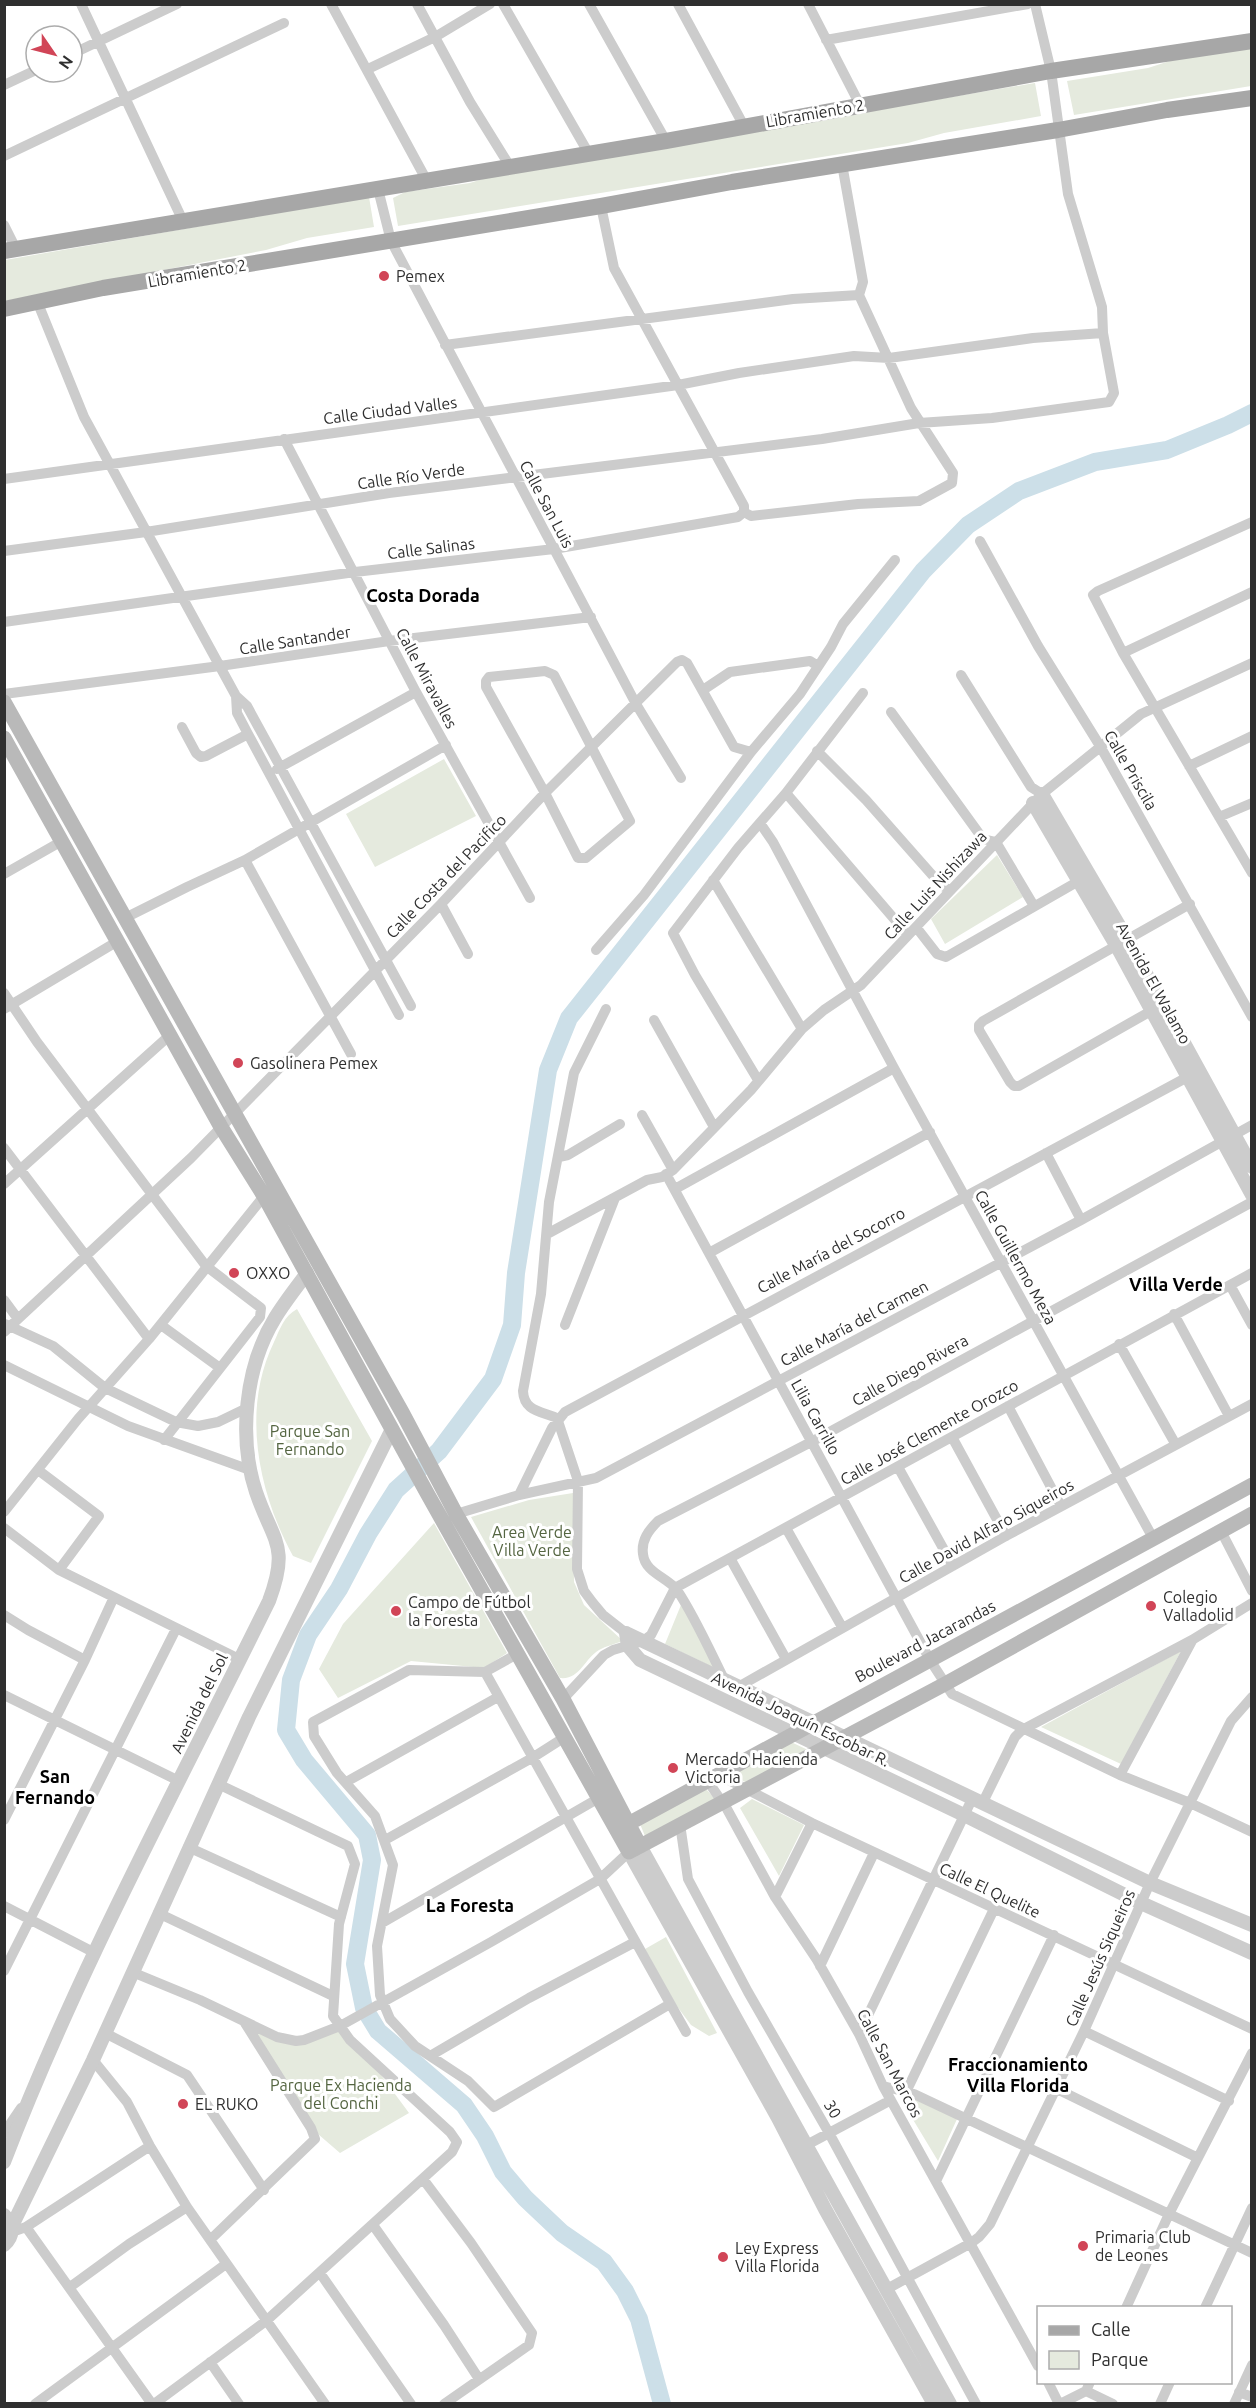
<svg xmlns="http://www.w3.org/2000/svg" width="1256" height="2408" viewBox="0 0 1256 2408" font-family="Ubuntu,sans-serif">
<style>
.green{fill:#e5eade}
.lines{fill:none;stroke-linecap:round;stroke-linejoin:round}
.river{stroke:#ccdfe8;stroke-width:18}
.minor{stroke:#ccc;stroke-width:10}
.tertiary{stroke:#ccc;stroke-width:14}
.secondary{stroke:#b9b9b9;stroke-width:15}
.primary{stroke:#a7a7a7;stroke-width:16}
.poi-dot{fill:#d14557;stroke:#fff;stroke-width:2}
.labels{text-anchor:middle;dominant-baseline:central;stroke-width:6;stroke-linejoin:round;paint-order:stroke}
.street-label{font-size:16px;fill:#2f2f2f;stroke:#fff}
.poi-label{font-size:16px;fill:#2f2f2f;stroke:#fff;text-anchor:start}
.park-label{font-size:16px;fill:#546541;stroke:#fff}
.neighbourhood-label{font-size:18px;font-weight:bold;fill:#000;stroke:#fff}
</style>
<rect width="100%" height="100%" fill="#fff"/>
<path class="green" d="M 1251,46 L 1251,86 L 1074,115 L 1067,81 L 1148,68 L 1182,57 Z
M 1035,83 L 1041,116 L 944,133 L 908,143 L 398,226 L 393,198 L 405,192 L 470,183 L 501,173 Z
M 369,197 L 374,227 L 307,238 L 266,250 L 5,301 L 5,260 Z
M 444,759 L 476,816 L 375,867 L 346,814 Z
M 997,855 L 1023,897 L 945,944 L 931,919 Z
M 297,1309 L 372,1441 L 311,1563 L 293,1556 C 258,1492 241,1410 274,1342 C 280,1329 284,1316 297,1309 Z
M 573,1493 L 574,1582 L 584,1605 L 623,1641 C 615,1644 606,1646 599,1650 C 584,1659 580,1680 560,1678 L 471,1517 L 529,1500 Z
M 434,1523 L 507,1653 L 484,1668 L 411,1661 L 338,1698 L 319,1669 L 343,1624 Z
M 683,1600 L 725,1673 L 665,1644 Z
M 1181,1651 L 1121,1764 L 1041,1727 Z
M 791,1742 L 808,1750 L 747,1783 L 729,1774 Z
M 706,1789 L 716,1800 L 645,1836 L 640,1824 Z
M 752,1799 L 804,1825 L 779,1876 L 740,1808 Z
M 666,1937 L 717,2033 L 709,2036 L 691,2025 L 676,2005 L 645,1949 Z
M 245,2023 L 288,2040 L 341,2028 L 367,2056 L 409,2113 L 340,2153 L 311,2128 Z
M 910,2096 L 957,2119 L 938,2161 L 903,2103 Z"/>
<g class="lines">
<path class="river" d="M 662,2404 L 639,2319 L 625,2291 L 604,2262 L 562,2233 L 525,2198 L 503,2172 L 485,2136 L 464,2105 L 378,2031 L 364,2008 L 355,1964 L 372,1860 L 367,1835 L 304,1760 L 286,1730 L 291,1680 L 308,1635 L 339,1589 L 368,1534 L 396,1490 L 439,1451 L 493,1379 L 512,1325 L 516,1273 L 548,1070 L 569,1018 L 923,571 L 968,525 L 1019,491 L 1095,462 L 1167,450 L 1228,425 L 1252,413"/>
<path class="minor" d="M 81,4 L 183,221
M 331,4 L 427,181
M 417,4 L 470,102 L 511,168
M 503,4 L 589,154
M 589,4 L 666,141
M 678,4 L 744,126
M 808,4 L 860,105
M 826,40 L 1028,4
M 72,54 L 177,4
M 368,69 L 435,37 L 490,4
M 4,85 L 36,70
M 4,156 L 284,23
M 378,189 L 391,241 L 636,704 L 681,778
M 601,206 L 614,268 L 744,506 L 744,512
M 4,225 L 16,249
M 37,301 L 84,417 L 236,696 L 247,706 L 411,1006
M 445,345 L 793,299 L 859,295
M 284,439 L 416,692 L 530,898
M 4,479 L 678,385 L 739,373 L 854,356 L 889,358 L 1033,338 L 1103,333
M 744,512 L 751,516 L 858,504 L 919,501 L 952,483 L 953,473 L 911,408 L 859,295 L 863,282 L 842,164
M 1252,522 L 1098,591 L 1093,595 L 1123,653 L 1252,873
M 980,541 L 1038,646 L 1100,746 L 1252,1017
M 4,551 L 146,532 L 389,493 L 822,439 L 919,423 L 992,418 L 1109,402 L 1114,393 L 1103,333 L 1102,307 L 1068,194 L 1051,71 L 1035,4
M 4,622 L 355,572 L 554,549 L 738,517 L 744,512
M 1123,653 L 1252,592
M 545,671 L 554,675 L 630,821 L 586,858 L 578,858 L 545,793 L 486,687 L 486,681 L 489,677 Z
M 961,675 L 1031,787 L 1042,794
M 703,690 L 730,672 L 810,661 L 818,666
M 4,694 L 220,666 L 389,641 L 591,617
M 236,696 L 237,713 L 248,734 L 399,1015
M 891,712 L 983,839 L 996,842 L 1034,906
M 182,727 L 196,753 L 201,757 L 206,756 L 248,734
M 817,751 L 866,800 L 941,885 L 949,890
M 1189,766 L 1252,736
M 277,769 L 416,692
M 786,793 L 908,935
M 1219,817 L 1252,803
M 760,823 L 773,842 L 894,1068 L 1153,1538
M 245,860 L 351,1054
M 4,874 L 62,841
M 713,880 L 802,1029
M 441,904 L 468,954
M 125,918 L 187,887 L 245,860 L 446,745
M 916,927 L 937,954 L 946,957 L 1084,878
M 596,950 L 644,895 L 751,752 L 800,694 L 831,647 L 843,624 L 895,560
M 4,993 L 37,1042 L 206,1266 L 261,1308 L 260,1317 L 164,1440
M 1158,1007 L 1019,1086 L 1014,1086 L 1010,1082 L 979,1030 L 979,1025 L 983,1021 L 1190,904
M 4,1009 L 118,941
M 606,1009 L 574,1073 L 549,1202 L 541,1294 L 523,1391 C 524,1411 540,1411 557,1418 L 578,1481 L 577,1569 L 584,1591 L 593,1603 L 603,1615 L 626,1633
M 654,1020 L 714,1127
M 758,1080 L 695,975 L 673,933 L 738,848 L 786,793 L 863,693
M 642,1115 L 673,1170
M 4,1148 L 149,1339
M 1046,1153 L 1081,1220
M 559,1157 L 568,1155 L 620,1124
M 666,1174 L 930,1660 L 952,1694 L 1120,1775 L 1190,1803 L 1252,1832
M 4,1184 L 170,1035
M 675,1189 L 894,1068
M 547,1234 L 647,1180 L 662,1177 L 673,1170 L 751,1090 L 802,1029 L 824,1010 L 861,985 L 1042,794 L 1141,714 L 1252,663
M 709,1253 L 930,1132
M 1230,1285 L 1252,1325
M 4,1300 L 18,1319
M 1174,1314 L 1229,1416
M 5,1324 L 53,1346 L 105,1388 L 176,1422 L 198,1426 L 218,1422 L 247,1408
M 161,1325 L 220,1368
M 565,1325 L 615,1198
M 4,1332 L 191,1158 L 441,904 L 545,793 L 677,662 L 682,660 L 687,663 L 734,747 L 751,752
M 1119,1344 L 1176,1445
M 4,1365 L 128,1426 L 250,1470
M 1008,1406 L 1061,1506
M 952,1437 L 1006,1536
M 898,1467 L 953,1566
M 38,1470 L 99,1516 L 59,1570
M 519,1495 L 552,1428 L 565,1412 L 1195,1073
M 4,1512 L 78,1419 L 149,1339 L 264,1196
M 456,1514 L 519,1495 L 596,1478 L 1081,1220 L 1252,1125
M 4,1528 L 59,1570 L 239,1659
M 786,1528 L 842,1627
M 1221,1531 L 1252,1591
M 730,1558 L 786,1659
M 4,1615 L 28,1630 L 85,1660
M 485,1672 L 409,1670 L 313,1722 L 314,1736 L 337,1773 L 375,1816 L 393,1865 L 377,1946 L 380,1995 L 390,2019 L 415,2046 L 468,2081 L 494,2107 L 670,2004
M 485,1672 L 686,2032
M 485,1672 L 519,1653
M 725,1681 C 711,1653 694,1615 677,1590 C 667,1577 645,1573 643,1554 C 641,1540 649,1530 658,1521 L 813,1441 L 1252,1202
M 738,1687 L 1006,1536 L 1252,1404
M 4,1695 L 179,1781
M 563,1699 L 604,1655 L 613,1650 L 643,1641 L 651,1635 L 675,1588 L 1252,1273
M 717,1774 L 812,1823 L 1252,2029
M 1120,1775 L 1192,1641
M 707,1780 L 727,1809 L 775,1897 L 817,1960 L 859,2034 L 883,2086 L 1038,2366
M 346,1782 L 498,1697
M 983,1802 L 1015,1737 L 1022,1730 L 1192,1640 L 1252,1603
M 4,1820 L 85,1660 L 114,1597
M 680,1824 L 688,1879 L 748,1992 L 829,2133 L 976,2404
M 385,1840 L 532,1758 L 565,1737
M 188,1847 L 341,1917
M 775,1897 L 812,1823
M 4,1906 L 95,1953
M 158,1913 L 333,1996
M 382,1923 L 599,1798
M 820,1966 L 874,1853
M 4,1971 L 176,1629
M 132,1972 L 200,2000 L 277,2037 L 296,2041 L 304,2040 L 340,2026 L 491,1942 L 600,1879 L 629,1852
M 1084,2031 L 1229,2101
M 105,2033 L 187,2075 L 264,2190
M 859,2034 L 973,1797
M 430,2056 L 529,1998 L 635,1942
M 93,2060 L 127,2102 L 150,2146 L 187,2207 L 325,2404
M 883,2086 L 914,2094 L 1252,2253
M 1057,2089 L 1198,2158
M 906,2092 L 994,1909
M 4,2133 L 21,2108
M 801,2148 L 891,2100
M 423,2179 L 471,2243 L 532,2333 L 529,2345 L 444,2404
M 936,2181 L 1054,1935
M 373,2225 L 444,2325 L 479,2379
M 26,2227 L 150,2146
M 12,2232 L 26,2227 L 152,2404
M 210,2240 L 315,2139 L 311,2128 L 245,2023
M 320,2273 L 411,2404
M 70,2287 L 129,2244 L 187,2207
M 887,2289 L 971,2243 L 979,2237 L 990,2224 L 1084,2031 L 1150,1883 L 1231,1721 L 1252,1697
M 1126,2308 L 1169,2214 L 1252,2053
M 1205,2308 L 1252,2208
M 210,2362 L 239,2404
M 1048,2382 L 1059,2404
M 1086,2391 L 1113,2404
M 1239,2392 L 1252,2397
M 35,2404 L 226,2264
M 154,2404 L 266,2321 L 452,2152 L 457,2142 L 450,2132 L 350,2040 L 333,2016 L 339,1924 L 355,1864 L 348,1846 L 218,1784
M 1060,2404 L 1086,2391 L 1090,2382
M 1160,2404 L 1170,2382
M 1234,2404 L 1252,2365"/>
<path class="tertiary" d="M 1042,794 L 1127,939 L 1252,1167
M 1033,803 L 1116,945 L 1252,1195
M 626,1633 L 628,1646 L 640,1660 L 964,1815 L 1141,1903 L 1252,1953
M 626,1633 L 1150,1883 L 1252,1925
M 640,1846 L 950,2404
M 629,1852 L 778,2118 L 825,2209 L 934,2404
M 4,2162 C 78,1969 178,1786 269,1601 C 290,1545 273,1542 256,1492 C 238,1438 245,1367 275,1318 C 284,1303 296,1288 307,1273
M 4,2215 C 14,2225 14,2236 4,2245
M 12,2226 L 93,2060 L 249,1717 L 392,1429"/>
<path class="secondary" d="M 4,702 L 403,1414 L 456,1514 L 563,1699 L 640,1846
M 4,738 L 221,1127 L 264,1196 L 427,1493 L 629,1852 L 945,1684 L 1252,1514
M 621,1831 L 628,1824 L 1252,1485"/>
<path class="primary" d="M 4,251 L 666,141 L 1051,71 L 1252,41
M 4,309 L 103,288 L 601,206 L 732,182 L 1058,130 L 1167,110 L 1252,98"/>
</g>
<g class="poi-dot">
<circle cx="384" cy="276" r="6"/>
<circle cx="238" cy="1063" r="6"/>
<circle cx="234" cy="1273" r="6"/>
<circle cx="1151" cy="1606" r="6"/>
<circle cx="396" cy="1611" r="6"/>
<circle cx="673" cy="1768" r="6"/>
<circle cx="183" cy="2104" r="6"/>
<circle cx="1083" cy="2246" r="6"/>
<circle cx="723" cy="2257" r="6"/>
</g>
<g class="labels">
<g class="street-label">
<text transform="translate(815 113) rotate(-10)">Libramiento 2</text>
<text transform="translate(197 273) rotate(-10)">Libramiento 2</text>
<text transform="translate(390 410) rotate(-7)">Calle Ciudad Valles</text>
<text transform="translate(411 476) rotate(-8)">Calle Río Verde</text>
<text transform="translate(547 504) rotate(62)">Calle San Luis</text>
<text transform="translate(431 548) rotate(-7)">Calle Salinas</text>
<text transform="translate(295 640) rotate(-9)">Calle Santander</text>
<text transform="translate(427 678) rotate(62)">Calle Miravalles</text>
<text transform="translate(1131 770) rotate(60)">Calle Priscila</text>
<text transform="translate(446 876) rotate(-46)">Calle Costa del Pacifico</text>
<text transform="translate(935 885) rotate(-47)">Calle Luis Nishizawa</text>
<text transform="translate(1154 983) rotate(61)">Avenida El Walamo</text>
<text transform="translate(831 1250) rotate(-28)">Calle María del Socorro</text>
<text transform="translate(1016 1257) rotate(61)">Calle Guillermo Meza</text>
<text transform="translate(854 1323) rotate(-28)">Calle María del Carmen</text>
<text transform="translate(910 1370) rotate(-29)">Calle Diego Rivera</text>
<text transform="translate(816 1417) rotate(61)">Lilia Carrillo</text>
<text transform="translate(929 1432) rotate(-29)">Calle José Clemente Orozco</text>
<text transform="translate(986 1531) rotate(-29)">Calle David Alfaro Siqueiros</text>
<text transform="translate(925 1641) rotate(-28)">Boulevard Jacarandas</text>
<text transform="translate(199 1703) rotate(-64)">Avenida del Sol</text>
<text transform="translate(801 1719) rotate(26)">Avenida Joaquín Escobar R.</text>
<text transform="translate(990 1890) rotate(25)">Calle El Quelite</text>
<text transform="translate(1100 1958) rotate(-66)">Calle Jesús Siqueiros</text>
<text transform="translate(890 2063) rotate(62)">Calle San Marcos</text>
<text transform="translate(833 2109) rotate(60)">30</text>
</g>
<g class="poi-label">
<text x="396" y="276">Pemex</text>
<text x="250" y="1063">Gasolinera Pemex</text>
<text x="246" y="1273">OXXO</text>
<text x="1163" y="1597">Colegio<tspan x="1163" dy="18">Valladolid</tspan></text>
<text x="408" y="1602">Campo de Fútbol<tspan x="408" dy="18">la Foresta</tspan></text>
<text x="685" y="1759">Mercado Hacienda<tspan x="685" dy="18">Victoria</tspan></text>
<text x="195" y="2104">EL RUKO</text>
<text x="1095" y="2237">Primaria Club<tspan x="1095" dy="18">de Leones</tspan></text>
<text x="735" y="2248">Ley Express<tspan x="735" dy="18">Villa Florida</tspan></text>
</g>
<g class="park-label">
<text x="310" y="1431">Parque San<tspan x="310" dy="18">Fernando</tspan></text>
<text x="532" y="1532">Area Verde<tspan x="532" dy="18">Villa Verde</tspan></text>
<text x="341" y="2085">Parque Ex Hacienda<tspan x="341" dy="18">del Conchi</tspan></text>
</g>
<g class="neighbourhood-label">
<text x="423" y="595">Costa Dorada</text>
<text x="1176" y="1284">Villa Verde</text>
<text x="55" y="1776">San<tspan x="55" dy="21">Fernando</tspan></text>
<text x="470" y="1905">La Foresta</text>
<text x="1018" y="2064">Fraccionamiento<tspan x="1018" dy="21">Villa Florida</tspan></text>
</g>
</g>
<rect width="1256" height="2408" fill="none" stroke="#2f2f2f" stroke-width="12"/>
<rect x="1037" y="2306" width="195" height="78" fill="#ffffff" stroke="#acacac" stroke-width="1.5"/>
<rect x="1049" y="2326" width="30" height="9" fill="#a7a7a7" stroke="#acacac" stroke-width="1.5"/>
<text x="1091" y="2336" font-size="18" fill="#2f2f2f">Calle</text>
<rect x="1049" y="2351" width="30" height="18" fill="#e5eade" stroke="#acacac" stroke-width="1.5"/>
<text x="1091" y="2366" font-size="18" fill="#2f2f2f">Parque</text>
<g transform="translate(54 54) rotate(125)"><circle r="28" fill="#ffffff" stroke="#acacac" stroke-width="1.5"/>
<path d="M0-4.5L10 22L0 15L-10 22Z" fill="#d14557"/>
<text y="-9" font-size="16" font-weight="bold" text-anchor="middle" fill="#2f2f2f">N</text>
</g>
</svg>
